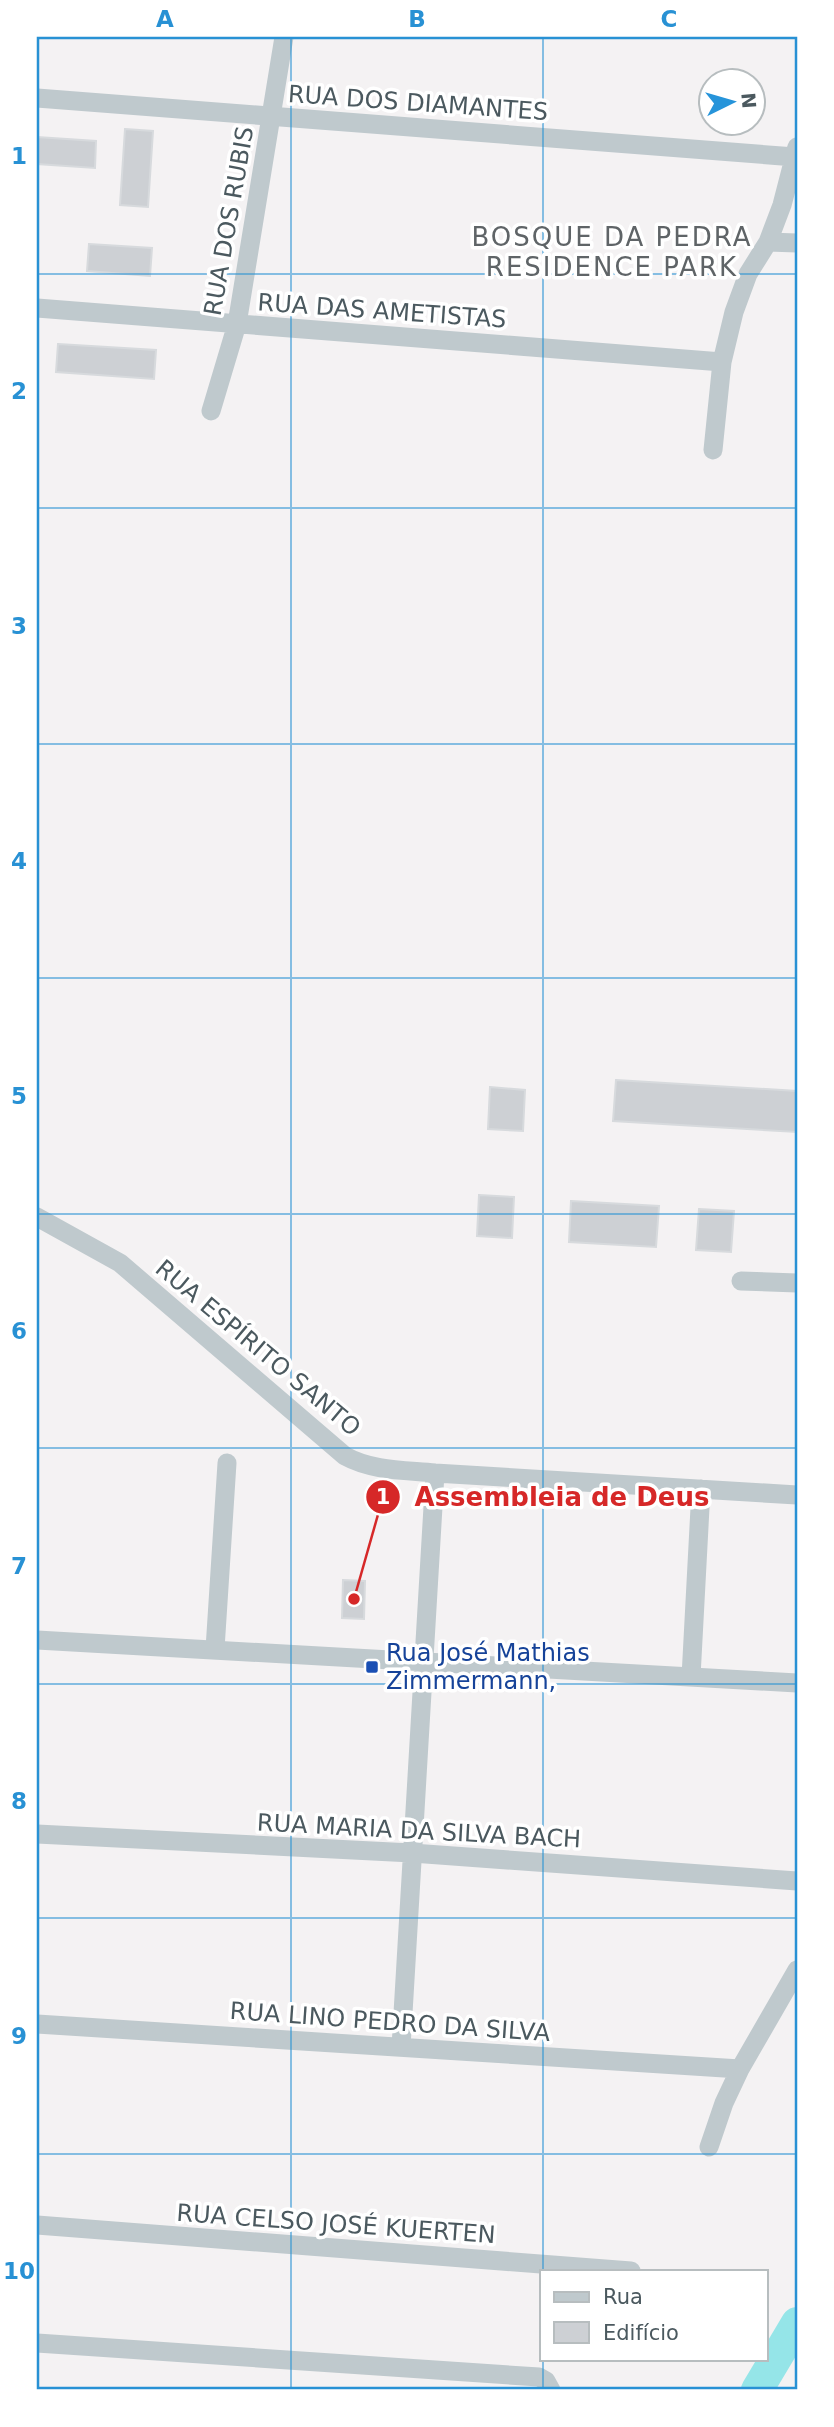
<svg xmlns="http://www.w3.org/2000/svg" width="834" height="2427" viewBox="0 0 834 2427" font-family="'DejaVu Sans',sans-serif">
<style>
.lines{fill:none;stroke-linecap:round;stroke-linejoin:round}
.river{stroke:#95e5e8;stroke-width:32}
.building{fill:#cdd0d4;stroke:#d7dadd;stroke-width:2}
.minor{stroke:#bfc9cd;stroke-width:19}
.grid{fill:none;stroke:#2891d4;stroke-width:2;stroke-opacity:0.55}
.transit-dot{fill:#1a4fb4;stroke:#fff;stroke-width:2.5}
.labels{text-anchor:middle;dominant-baseline:central;stroke-width:7;stroke-linejoin:round;paint-order:stroke}
.street-label{font-size:24px;fill:#4b595f;stroke:#fff}
.transit-label{font-size:24px;fill:#164399;stroke:#fff;text-anchor:start}
.neighbourhood-label{font-size:26px;letter-spacing:2px;fill:#5f6467;stroke:#fff}
.leader{fill:none;stroke:#d62828;stroke-width:2.5}
.callout-dot{fill:#d62828;stroke:#fff;stroke-width:2.5}
.mark-label{font-size:21px;text-anchor:middle;font-weight:bold;fill:#fff}
.callout-label{font-size:26px;text-anchor:middle;font-weight:bold;fill:#d62828;stroke:#fff;stroke-width:7;stroke-linejoin:round;paint-order:stroke}
.neatline{fill:none;stroke:#2891d4;stroke-width:2.5}
.grid-label{font-size:23px;text-anchor:middle;font-weight:bold;fill:#2891d4}
</style>
<rect width="100%" height="100%" fill="#f4f2f3"/>
<g class="lines">
<path class="river" d="M 757,2390 L 797,2323"/>
</g>
<path class="building" d="M 125,129 L 153,131 L 148,207 L 120,205 Z
M 37,137 L 96,141 L 95,168 L 37,164 Z
M 89,244 L 152,248 L 150,276 L 87,271 Z
M 58,344 L 156,350 L 154,379 L 56,372 Z
M 616,1080 L 797,1091 L 797,1132 L 613,1121 Z
M 490,1087 L 525,1090 L 523,1131 L 488,1129 Z
M 479,1195 L 514,1197 L 512,1238 L 477,1236 Z
M 571,1201 L 659,1206 L 656,1247 L 569,1242 Z
M 699,1209 L 734,1211 L 731,1252 L 696,1250 Z
M 343,1580 L 365,1581 L 364,1619 L 342,1618 Z"/>
<g class="lines">
<path class="minor" d="M 37,98 L 795,157
M 768,242 L 797,243
M 37,308 L 722,362
M 211,411 L 237,324 L 284,37
M 713,450 L 722,362 L 734,312 L 748,274 L 768,242 L 782,205 L 797,147
M 37,1217 L 120,1263 L 345,1456 C 372,1471 405,1470 435,1473 L 797,1495
M 741,1281 L 797,1283
M 37,1640 L 797,1683
M 215,1649 L 227,1463
M 691,1677 L 701,1489
M 37,1834 L 412,1853 L 797,1881
M 37,2024 L 740,2069
M 401,2047 L 435,1473
M 709,2147 L 724,2103 L 740,2069 L 797,1970
M 37,2225 L 631,2271
M 37,2343 L 539,2377 L 546,2381 L 551,2390"/>
</g>
<path class="grid" d="M 291,37 L 291,2390M 543,37 L 543,2271M 37,274 L 797,274M 37,508 L 797,508M 37,744 L 797,744M 37,978 L 797,978M 37,1214 L 797,1214M 37,1448 L 797,1448M 37,1684 L 797,1684M 37,1918 L 797,1918M 37,2154 L 797,2154M 543,2359 L 543,2390"/>
<rect class="transit-dot" x="365" y="1660" width="14" height="14" rx="3.5"/>
<g class="labels">
<g class="street-label">
<text transform="translate(418 103) rotate(4)">RUA DOS DIAMANTES</text>
<text transform="translate(229 221) rotate(-80)">RUA DOS RUBIS</text>
<text transform="translate(382 311) rotate(4)">RUA DAS AMETISTAS</text>
<text transform="translate(258 1348) rotate(40)">RUA ESPÍRITO SANTO</text>
<text transform="translate(419 1831) rotate(3)">RUA MARIA DA SILVA BACH</text>
<text transform="translate(390 2022) rotate(4)">RUA LINO PEDRO DA SILVA</text>
<text transform="translate(336 2224) rotate(4)">RUA CELSO JOSÉ KUERTEN</text>
</g>
<g class="transit-label">
<text x="386" y="1653">Rua José Mathias<tspan x="386" dy="28">Zimmermann,</tspan></text>
</g>
<g class="neighbourhood-label">
<text x="612" y="237">BOSQUE DA PEDRA<tspan x="612" dy="30">RESIDENCE PARK</tspan></text>
</g>
</g>
<path class="leader" d="M354 1599L383 1497"/>
<g class="callout-dot">
<circle cx="354" cy="1599" r="7"/>
<circle cx="383" cy="1497" r="18"/>
</g>
<g class="mark-label">
<text x="383" y="1504">1</text>
</g>
<g class="callout-label">
<text x="562" y="1506">Assembleia de Deus</text>
</g>
<rect width="834" height="2427" fill="none" stroke="#ffffff" stroke-width="77"/>
<rect x="540" y="2270" width="228" height="91" fill="#ffffff" stroke="#b7bdbf" stroke-width="2"/>
<rect x="554" y="2292" width="35" height="10" fill="#bfc9cd" stroke="#b7bdbf" stroke-width="2"/>
<text x="603" y="2304" font-size="21" fill="#4b595f">Rua</text>
<rect x="554" y="2322" width="35" height="21" fill="#cdd0d4" stroke="#b7bdbf" stroke-width="2"/>
<text x="603" y="2340" font-size="21" fill="#4b595f">Edifício</text>
<g transform="translate(732 102) rotate(85)"><circle r="33" fill="#ffffff" stroke="#b7bdbf" stroke-width="2"/>
<path d="M0-5L12 26L0 18L-12 26Z" fill="#2694da"/>
<text y="-10" font-size="19" font-weight="bold" text-anchor="middle" fill="#4b595f">N</text>
</g>
<rect x="38" y="38" width="758" height="2350" class="neatline"/>
<g class="grid-label">
<text x="165" y="27">A</text>
<text x="417" y="27">B</text>
<text x="669" y="27">C</text>
<text x="19" y="164">1</text>
<text x="19" y="399">2</text>
<text x="19" y="634">3</text>
<text x="19" y="869">4</text>
<text x="19" y="1104">5</text>
<text x="19" y="1339">6</text>
<text x="19" y="1574">7</text>
<text x="19" y="1809">8</text>
<text x="19" y="2044">9</text>
<text x="19" y="2279">10</text>
</g>
</svg>
